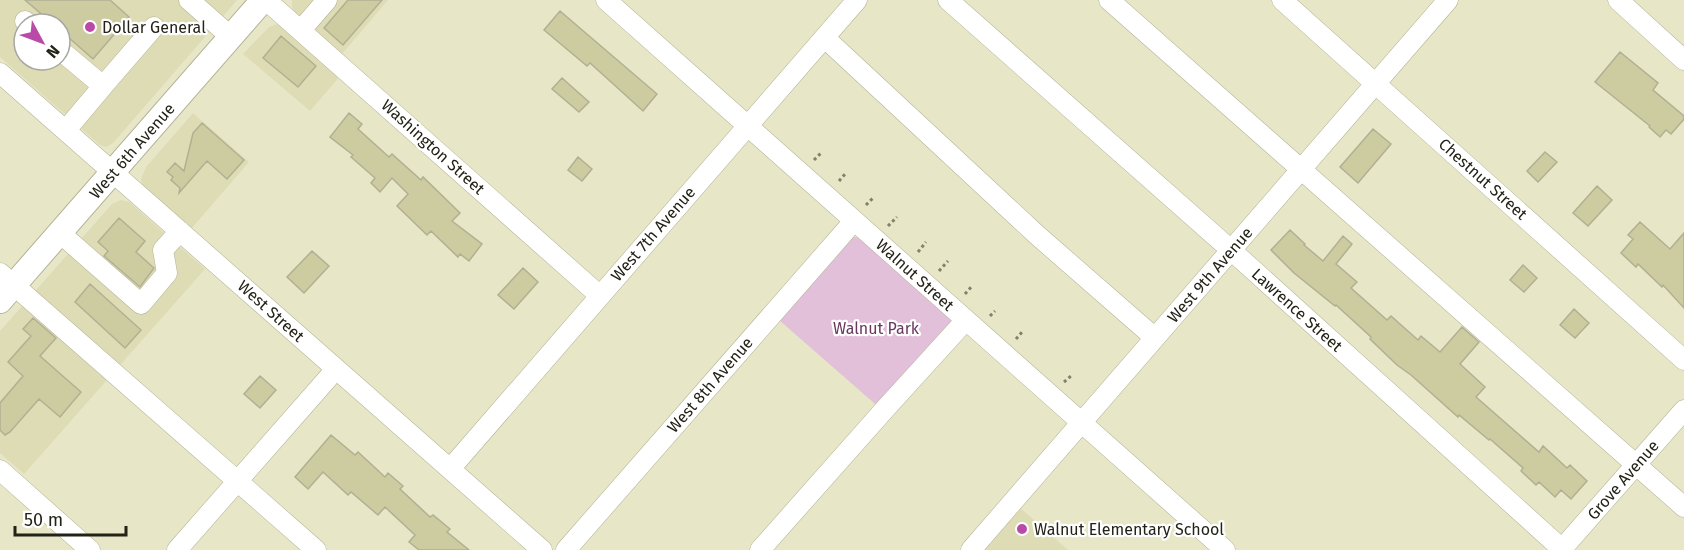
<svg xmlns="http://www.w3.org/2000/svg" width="1684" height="550" viewBox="0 0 1684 550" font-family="'Fira Sans',sans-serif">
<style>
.built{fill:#dedcb5;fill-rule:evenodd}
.green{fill:#e3c0da}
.building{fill:#cdcba0;stroke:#b1b092;stroke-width:1.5}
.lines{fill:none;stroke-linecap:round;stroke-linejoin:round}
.minor-casing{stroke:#b4b295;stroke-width:21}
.major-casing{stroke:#b4b295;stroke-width:26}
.path{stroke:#82816d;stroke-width:3;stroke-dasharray:3 3;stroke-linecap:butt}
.minor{stroke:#fff;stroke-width:20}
.major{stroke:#fff;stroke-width:24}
.poi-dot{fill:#ba4aa7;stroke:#fff;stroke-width:2}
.labels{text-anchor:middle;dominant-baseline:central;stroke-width:4.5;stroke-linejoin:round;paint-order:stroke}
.poi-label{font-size:16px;fill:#232217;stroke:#fff;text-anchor:start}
.street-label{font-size:16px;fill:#232217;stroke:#fff}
.park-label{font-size:16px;fill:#68375e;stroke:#fff}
</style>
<rect width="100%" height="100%" fill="#e7e6c7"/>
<path class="built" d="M 0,0 L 237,0 L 113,143 L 106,147 L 100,145 L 0,57 ZM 24,24 L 60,24 L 60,60 L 24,60 Z
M 292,0 L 388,0 L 342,54 L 295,12 L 292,7 Z
M 278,24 L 284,26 L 341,75 L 310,111 L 243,54 L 269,27 Z
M 193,113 L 249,162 L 191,229 L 143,186 L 141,179 L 146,167 Z
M 121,200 L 129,202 L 205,269 L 24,474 L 0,453 L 0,331 L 112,204 Z
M 1019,507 L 1068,550 L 982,550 Z"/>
<path class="green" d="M 852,237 L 861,238 L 958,323 L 882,410 L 779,320 Z"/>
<path class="building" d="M 25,0 L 110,0 L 129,17 L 93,59 L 60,30 L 60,24 L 53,24 Z
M 348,0 L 382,0 L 343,45 L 324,28 Z
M 560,11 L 657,94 L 643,111 L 590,63 L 587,66 L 544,30 Z
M 281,36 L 316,66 L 298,87 L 263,58 Z
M 1620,52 L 1658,83 L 1653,90 L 1684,116 L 1684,119 L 1671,134 L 1666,130 L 1660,137 L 1649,127 L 1650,126 L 1595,82 Z
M 562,78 L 589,102 L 579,112 L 552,89 Z
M 349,113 L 362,124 L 358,129 L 389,157 L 392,154 L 421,180 L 423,177 L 460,213 L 452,221 L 482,244 L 469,261 L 460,254 L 458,257 L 431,231 L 427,235 L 397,206 L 408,194 L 392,178 L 380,192 L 371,183 L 375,178 L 351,157 L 353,155 L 330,137 Z
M 202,123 L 244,160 L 227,179 L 207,161 L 179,193 L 180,188 L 171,180 L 173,177 L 167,172 L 175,163 L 184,171 L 193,133 Z
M 1373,129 L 1391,144 L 1358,183 L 1340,167 Z
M 1545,152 L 1557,162 L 1538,182 L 1527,171 Z
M 578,157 L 592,169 L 582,181 L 568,170 Z
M 1597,186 L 1612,200 L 1588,226 L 1573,213 Z
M 119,218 L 145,241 L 136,252 L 154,268 L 140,287 L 104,256 L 108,251 L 98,242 Z
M 1640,222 L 1670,249 L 1684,233 L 1684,308 L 1663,285 L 1662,287 L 1638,264 L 1636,267 L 1621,253 L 1633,239 L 1628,235 Z
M 1290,230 L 1305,244 L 1304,245 L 1323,261 L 1343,236 L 1352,244 L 1336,264 L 1357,282 L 1351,288 L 1387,320 L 1391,316 L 1418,340 L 1421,336 L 1440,352 L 1462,327 L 1479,342 L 1460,364 L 1485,387 L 1476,397 L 1539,452 L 1543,446 L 1567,468 L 1570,465 L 1587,481 L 1571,499 L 1561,490 L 1555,497 L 1539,482 L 1536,485 L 1521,471 L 1523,468 L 1490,439 L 1489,440 L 1459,415 L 1458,417 L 1411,375 L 1397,365 L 1370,339 L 1371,337 L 1336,305 L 1335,306 L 1294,273 L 1271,250 Z
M 312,251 L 329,266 L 304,293 L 287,277 Z
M 1523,265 L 1537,278 L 1524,292 L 1510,280 Z
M 523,268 L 538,282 L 514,309 L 498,295 Z
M 90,284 L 141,330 L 125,348 L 75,302 Z
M 1574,309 L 1589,323 L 1575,338 L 1560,325 Z
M 33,318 L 56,338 L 40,356 L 81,392 L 60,417 L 39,399 L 10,432 L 5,435 L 0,430 L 0,403 L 23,376 L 8,362 L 31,336 L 23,329 Z
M 260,376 L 276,390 L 260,408 L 244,394 Z
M 331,435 L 355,455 L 358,452 L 385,477 L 388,473 L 403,486 L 400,489 L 430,517 L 433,515 L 450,529 L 447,532 L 469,550 L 419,550 L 409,542 L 415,535 L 385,507 L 378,515 L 351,492 L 348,495 L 323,472 L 308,489 L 295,477 Z"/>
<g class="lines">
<g class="minor-casing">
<path id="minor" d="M 189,0 L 231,37
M 266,0 L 599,295
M 606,0 L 1225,550
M 948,0 L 1231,250 L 1563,550
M 1109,0 L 1684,507
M 1282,0 L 1684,360
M 1618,0 L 1684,60
M 25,21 L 28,24
M 301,30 L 327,0
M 825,38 L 1037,235 L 1155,338
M 60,50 L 103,86 L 66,130
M 0,73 L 542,550
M 103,86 L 154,27
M 60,233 L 141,304 L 167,273 L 163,250 L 180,231
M 0,273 L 316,550
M 450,469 L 857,0
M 0,470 L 90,550
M 177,550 L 336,369
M 566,550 L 854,221
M 760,550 L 885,409 L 966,320
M 971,550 L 1448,0
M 1561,550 L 1684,410"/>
</g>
<g class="major-casing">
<path id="major" d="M 0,301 L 263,0"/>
</g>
<path class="path" d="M 814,160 L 821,153
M 839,181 L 845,174
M 866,205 L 874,197
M 888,226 L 897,217
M 918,252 L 926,242
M 939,271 L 948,261
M 965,294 L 972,286
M 990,316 L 995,311
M 1016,339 L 1022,332
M 1064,382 L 1072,375"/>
<use href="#minor" class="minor"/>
<use href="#major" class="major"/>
</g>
<g class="poi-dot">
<circle cx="90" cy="27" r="6"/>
<circle cx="1022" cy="529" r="6"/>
</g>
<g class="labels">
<g class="poi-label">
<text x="102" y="27">Dollar General</text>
<text x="1034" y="529">Walnut Elementary School</text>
</g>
<g class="street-label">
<text transform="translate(433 147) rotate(42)">Washington Street</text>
<text transform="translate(132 151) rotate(-49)">West 6th Avenue</text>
<text transform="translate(1483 179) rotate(42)">Chestnut Street</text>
<text transform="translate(653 234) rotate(-49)">West 7th Avenue</text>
<text transform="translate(915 275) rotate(42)">Walnut Street</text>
<text transform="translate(1210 275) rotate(-49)">West 9th Avenue</text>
<text transform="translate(1297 310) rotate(42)">Lawrence Street</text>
<text transform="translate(271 311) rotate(42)">West Street</text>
<text transform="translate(710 385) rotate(-49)">West 8th Avenue</text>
<text transform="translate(1623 480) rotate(-49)">Grove Avenue</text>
</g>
<g class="park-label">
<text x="876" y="328">Walnut Park</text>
</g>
</g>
<g transform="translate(42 42) rotate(131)"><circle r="28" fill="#ffffff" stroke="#a7a7a2" stroke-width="1.5"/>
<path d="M0-4.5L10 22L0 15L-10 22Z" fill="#ba4aa7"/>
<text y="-9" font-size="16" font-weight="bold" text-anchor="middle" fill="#232217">N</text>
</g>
<path d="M15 526v9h111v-9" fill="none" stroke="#232217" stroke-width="3"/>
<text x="24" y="526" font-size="18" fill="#232217" stroke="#ffffff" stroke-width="4.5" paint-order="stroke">50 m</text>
</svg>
